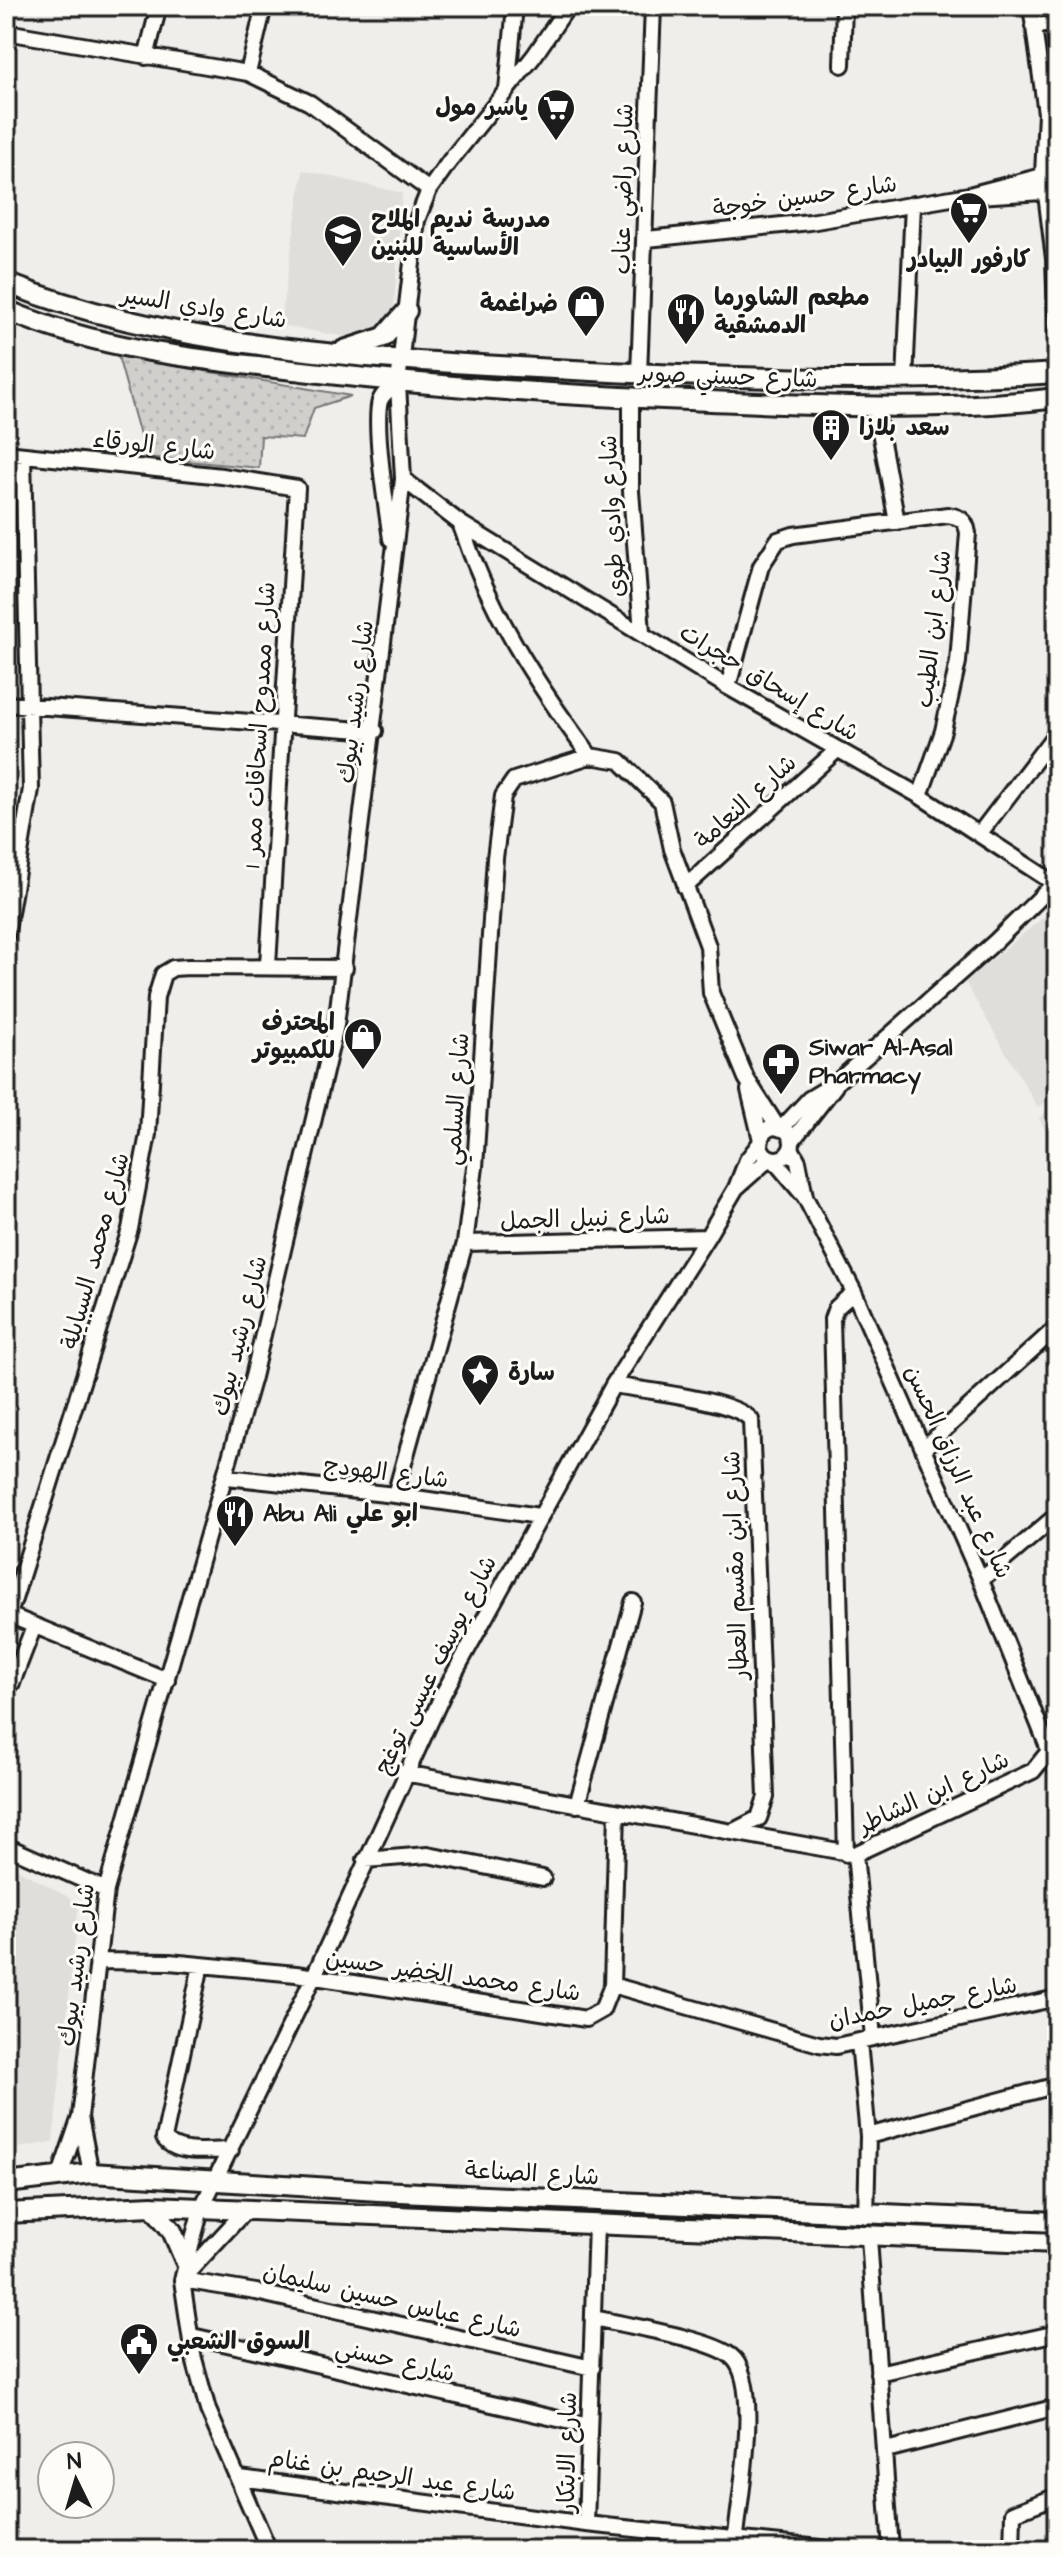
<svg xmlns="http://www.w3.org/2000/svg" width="1063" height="2556" viewBox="0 0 1063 2556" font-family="'Architects Daughter','Playpen Sans Arabic',sans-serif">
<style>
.built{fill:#e0deda}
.grass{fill:url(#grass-dots);stroke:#767674;stroke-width:2}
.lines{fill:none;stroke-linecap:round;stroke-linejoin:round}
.minor-casing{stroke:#1c1c1c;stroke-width:20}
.major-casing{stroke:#1c1c1c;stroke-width:24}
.minor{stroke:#fdfcf7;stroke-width:14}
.major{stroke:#fdfcf7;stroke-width:18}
.labels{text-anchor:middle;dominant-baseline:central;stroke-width:6;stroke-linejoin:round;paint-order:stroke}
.poi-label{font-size:24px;font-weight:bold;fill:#1c1c1c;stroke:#fdfcf7;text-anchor:start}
.street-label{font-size:24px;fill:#1c1c1c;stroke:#fdfcf7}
</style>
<defs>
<pattern id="grass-dots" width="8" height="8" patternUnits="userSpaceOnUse" patternTransform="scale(2)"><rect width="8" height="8" fill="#d0cfcc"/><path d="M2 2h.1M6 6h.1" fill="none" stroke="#b2b1af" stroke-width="1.8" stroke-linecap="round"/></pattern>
</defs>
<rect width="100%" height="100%" fill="#f0eeea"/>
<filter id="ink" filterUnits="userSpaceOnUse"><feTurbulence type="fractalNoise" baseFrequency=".0125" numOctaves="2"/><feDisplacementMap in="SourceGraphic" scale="16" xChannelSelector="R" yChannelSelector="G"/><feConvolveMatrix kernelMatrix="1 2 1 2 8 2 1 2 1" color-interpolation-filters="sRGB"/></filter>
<g filter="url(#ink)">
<path class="built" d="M 303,170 L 402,193 L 394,307 L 385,327 L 351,338 L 280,325 Z
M 1057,906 L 1057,1093 L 1038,1108 L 965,982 Z
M 1057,1103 L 1057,1153 L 1039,1118 Z
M 8,1864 L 79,1903 L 53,2142 L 6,2150 Z"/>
<path class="grass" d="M 118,356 L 351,396 L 314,408 L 303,439 L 261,436 L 259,468 L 146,457 Z"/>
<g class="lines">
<g class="minor-casing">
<path id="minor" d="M 1031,6 L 1046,113 L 1057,148
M 1033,26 L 1057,24
M 6,32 L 248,73 L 310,103 L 429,190
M 146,57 L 159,6
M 842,65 L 844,6
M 248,73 L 264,6
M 507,90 L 515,6
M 1057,170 L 1043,174 L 1040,184 L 1046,194 L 1057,196
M 1043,174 L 1046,113
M 1046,194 L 1054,259 L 1057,339
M 977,196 L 1043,192
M 647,239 L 810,222 L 969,195 L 1042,176
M 639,374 L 653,6
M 905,380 L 913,204
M 631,398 L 631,491 L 642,632
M 875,405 L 897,522
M 6,453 L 222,476 L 297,488 L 268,965
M 403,479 L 460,523 L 728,687 L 920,796 L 1054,883
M 460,523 C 489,611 535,682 590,756 L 620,761 L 662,802 L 672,849 L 708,946 L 711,993 L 746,1078 L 778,1128
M 391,539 C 387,511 373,426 380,401 C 383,393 391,388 398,383
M 728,687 L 761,566 L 778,540 L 793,535 L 948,515 C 960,517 966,520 968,533 L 958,662 L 943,731 L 920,796
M 6,704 L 375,731
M 980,833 L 1057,732
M 685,887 L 837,750
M 6,936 L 31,789 L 23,456
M 749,1090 L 761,1140
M760 1143a16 16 0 1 1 32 0a16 16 0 1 1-32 0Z
M 781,1129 L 809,1099 L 837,1082 L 996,941 L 1057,881
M 792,1141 L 835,1086
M 791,1148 L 798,1161 L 805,1196
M 773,1159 L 805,1197 L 854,1292 L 981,1580 L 1057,1770
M 736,1188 L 770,1158
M 465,1243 L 707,1237
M 613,1385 C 642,1390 736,1400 751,1420 L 766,1797 L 759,1818 L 732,1832
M 924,1448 L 1057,1327
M 227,1477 L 395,1495 L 539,1516
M 395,1495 L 465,1243 L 475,1167 L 495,858 L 503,796 L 514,780 L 590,756
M 981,1580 L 1057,1515
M 6,1614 L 167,1680
M 9,1615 L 130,1229 L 148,1134 L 156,997 L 163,974 L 173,968 L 189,967 L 345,968
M 6,1688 L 12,1683 L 34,1626
M 404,1773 L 855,1854 L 1033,1771 L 1057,1741
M 577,1805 L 633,1602
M 6,1846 L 106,1890
M 846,1854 L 832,1319 L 836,1308 L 854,1292
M 855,1854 L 873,2037
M 365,1860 L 428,1855 L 543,1878
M 97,1961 L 169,1962 L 296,1974 L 586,2019 L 602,2010 L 612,1985 L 617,1812
M 201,1965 L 164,2138 C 176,2156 212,2150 231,2150
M 612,1985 L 819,2044 L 836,2046 L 1057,1998
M 859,2042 L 868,2136 L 866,2216
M 80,2117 L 91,2173
M 868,2136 L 1057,2085
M 60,2175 L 80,2117 L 106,1890 L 253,1377 L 336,1025 L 403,479 L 398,383 L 417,220 L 429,190 L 449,162 L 534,56 L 568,6
M 869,2238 L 891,2550
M 182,2279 L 246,2210
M 182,2280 L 256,2292 L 592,2368
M 594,2318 C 624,2325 711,2339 731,2356 C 763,2381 739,2498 736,2537
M 192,2336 L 589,2426
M 878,2373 L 1057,2333
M 886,2450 L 1057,2407
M 240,2478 L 586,2524 L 840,2550
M 586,2524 L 596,2224
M 269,2550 L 208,2410 L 193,2355 L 182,2280 L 201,2209 L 313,1978 L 443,1694 L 613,1385 L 707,1237 L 736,1188 L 747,1160 L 760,1143
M 1012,2550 L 1013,2513 L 1057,2496"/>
</g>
<g class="major-casing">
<path id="major" d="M 6,283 C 173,348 359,358 536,368 C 710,378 883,384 1057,373
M 6,310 C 99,350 202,360 302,371 C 422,385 542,394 664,399 C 794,404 927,414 1057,398
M 344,350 L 384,337 L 407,311
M 6,2183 L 91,2173 L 379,2191 L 1057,2222
M 152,2206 L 172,2231 L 185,2261
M 6,2213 L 152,2206 L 1057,2243"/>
</g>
<use href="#minor" class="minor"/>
<use href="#major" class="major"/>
</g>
</g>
<defs>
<g id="supermarket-pin" transform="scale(2)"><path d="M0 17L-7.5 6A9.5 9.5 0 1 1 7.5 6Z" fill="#1c1c1c" stroke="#fdfcf7"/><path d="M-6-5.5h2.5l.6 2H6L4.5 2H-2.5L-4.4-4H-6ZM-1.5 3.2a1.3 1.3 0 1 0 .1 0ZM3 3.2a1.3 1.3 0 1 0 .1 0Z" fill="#fff"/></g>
<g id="school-pin" transform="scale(2)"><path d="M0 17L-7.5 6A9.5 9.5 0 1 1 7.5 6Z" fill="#1c1c1c" stroke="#fdfcf7"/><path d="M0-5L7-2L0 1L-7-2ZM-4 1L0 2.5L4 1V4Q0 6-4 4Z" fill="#fff"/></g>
<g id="shop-pin" transform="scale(2)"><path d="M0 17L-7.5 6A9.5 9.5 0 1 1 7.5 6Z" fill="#1c1c1c" stroke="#fdfcf7"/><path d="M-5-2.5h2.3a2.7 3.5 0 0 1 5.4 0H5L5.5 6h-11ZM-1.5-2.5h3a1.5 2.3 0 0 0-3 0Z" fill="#fff"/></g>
<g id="restaurant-pin" transform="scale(2)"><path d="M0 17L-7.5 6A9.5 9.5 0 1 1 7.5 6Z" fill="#1c1c1c" stroke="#fdfcf7"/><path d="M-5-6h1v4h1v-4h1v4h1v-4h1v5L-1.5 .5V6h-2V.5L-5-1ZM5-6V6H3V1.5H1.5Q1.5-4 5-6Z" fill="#fff"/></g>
<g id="building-pin" transform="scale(2)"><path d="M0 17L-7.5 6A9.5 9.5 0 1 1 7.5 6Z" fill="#1c1c1c" stroke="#fdfcf7"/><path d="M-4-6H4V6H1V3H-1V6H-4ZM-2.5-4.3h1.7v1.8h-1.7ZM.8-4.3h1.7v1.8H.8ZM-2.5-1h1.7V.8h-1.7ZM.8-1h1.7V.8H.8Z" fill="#fff"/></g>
<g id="pharmacy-pin" transform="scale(2)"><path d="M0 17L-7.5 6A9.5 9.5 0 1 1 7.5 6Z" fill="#1c1c1c" stroke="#fdfcf7"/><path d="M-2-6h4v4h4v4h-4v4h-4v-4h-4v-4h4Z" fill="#fff"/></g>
<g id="sight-pin" transform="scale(2)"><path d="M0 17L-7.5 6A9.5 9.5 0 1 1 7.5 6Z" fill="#1c1c1c" stroke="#fdfcf7"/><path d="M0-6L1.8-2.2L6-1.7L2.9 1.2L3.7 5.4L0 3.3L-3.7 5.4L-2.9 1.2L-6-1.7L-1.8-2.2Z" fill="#fff"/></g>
<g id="civic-pin" transform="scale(2)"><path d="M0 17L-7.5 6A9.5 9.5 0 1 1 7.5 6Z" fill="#1c1c1c" stroke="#fdfcf7"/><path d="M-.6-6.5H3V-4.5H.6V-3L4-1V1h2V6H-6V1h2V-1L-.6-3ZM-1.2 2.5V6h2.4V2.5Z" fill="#fff"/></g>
</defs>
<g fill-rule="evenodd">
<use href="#supermarket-pin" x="556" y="108"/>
<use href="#supermarket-pin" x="969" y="211"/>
<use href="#school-pin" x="343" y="234"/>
<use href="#shop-pin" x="586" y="304"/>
<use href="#restaurant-pin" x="686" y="312"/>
<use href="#building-pin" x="831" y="428"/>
<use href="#shop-pin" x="363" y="1037"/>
<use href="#pharmacy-pin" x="781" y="1062"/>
<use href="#sight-pin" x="480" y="1373"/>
<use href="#restaurant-pin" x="235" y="1514"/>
<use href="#civic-pin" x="139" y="2342"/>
</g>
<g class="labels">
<g class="poi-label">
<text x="528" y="108" text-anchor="end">ياسر مول</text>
<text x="371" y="220">مدرسة نديم الملاح<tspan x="371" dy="28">الأساسية للبنين</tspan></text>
<text x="969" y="260" text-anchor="middle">كارفور البيادر</text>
<text x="714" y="298">مطعم الشاورما<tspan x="714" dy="28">الدمشقية</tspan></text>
<text x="558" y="304" text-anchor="end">ضراغمة</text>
<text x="859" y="428">سعد بلازا</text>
<text x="335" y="1023" text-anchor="end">المحترف<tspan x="335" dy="28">للكمبيوتر</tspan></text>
<text x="809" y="1048">Siwar Al-Asal<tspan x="809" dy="28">Pharmacy</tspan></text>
<text x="508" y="1373">سارة</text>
<text x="263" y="1514">Abu Ali ابو علي</text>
<text x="167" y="2342">السوق الشعبي</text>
</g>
<g class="street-label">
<text transform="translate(624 189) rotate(-89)">شارع راضي عناب</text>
<text transform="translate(805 197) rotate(-8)">شارع حسين خوجة</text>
<text transform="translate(204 308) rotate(9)">شارع وادي السير</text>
<text transform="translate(728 377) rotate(2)">شارع حسني صوبر</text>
<text transform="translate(154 446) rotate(6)">شارع الورقاء</text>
<text transform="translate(613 516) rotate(-93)">شارع وادي طوى</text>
<text transform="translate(934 629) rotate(-83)">شارع ابن الطيب</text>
<text transform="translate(769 683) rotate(31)">شارع إسحاق حجرات</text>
<text transform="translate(356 702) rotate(-83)">شارع رشيد بيوك</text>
<text transform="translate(260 725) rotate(-87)">شارع ممدوح اسحاقات ممر 1</text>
<text transform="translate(746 802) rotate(-42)">شارع النعامة</text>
<text transform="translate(457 1099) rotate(-86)">شارع السلمي</text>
<text transform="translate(585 1219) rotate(-2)">شارع نبيل الجمل</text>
<text transform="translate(96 1251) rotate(-75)">شارع محمد السبايلة</text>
<text transform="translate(240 1336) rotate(-76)">شارع رشيد بيوك</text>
<text transform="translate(958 1472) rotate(66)">شارع عبد الرزاق الحسن</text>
<text transform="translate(386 1473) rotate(7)">شارع الهودج</text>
<text transform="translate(736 1565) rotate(-92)">شارع ابن مقسم العطار</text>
<text transform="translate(436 1665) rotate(-63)">شارع يوسف عيسى توغج</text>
<text transform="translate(934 1793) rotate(-25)">شارع ابن الشاطر</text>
<text transform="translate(77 1965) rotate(-83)">شارع رشيد بيوك</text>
<text transform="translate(453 1976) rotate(8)">شارع محمد الخضر حسين</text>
<text transform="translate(923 2003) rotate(-11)">شارع جميل حمدان</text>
<text transform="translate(532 2174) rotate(3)">شارع الصناعة</text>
<text transform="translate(392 2301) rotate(13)">شارع عباس حسين سليمان</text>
<text transform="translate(395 2361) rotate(13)">شارع حسني</text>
<text transform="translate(568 2452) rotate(-89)">شارع الابتكار</text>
<text transform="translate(392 2476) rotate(8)">شارع عبد الرحيم بن غنام</text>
</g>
</g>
<rect width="1063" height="2556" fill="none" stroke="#fdfcf7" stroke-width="32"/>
<rect x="16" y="16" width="1031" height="2524" fill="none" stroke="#1c1c1c" stroke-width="3" filter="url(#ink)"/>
<g transform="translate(76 2480) rotate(355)"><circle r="38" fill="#fdfcf7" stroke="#a3a29f" stroke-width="2"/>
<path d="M0-6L14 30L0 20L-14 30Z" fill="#1c1c1c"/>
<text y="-12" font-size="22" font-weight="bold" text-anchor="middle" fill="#1c1c1c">N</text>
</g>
</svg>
